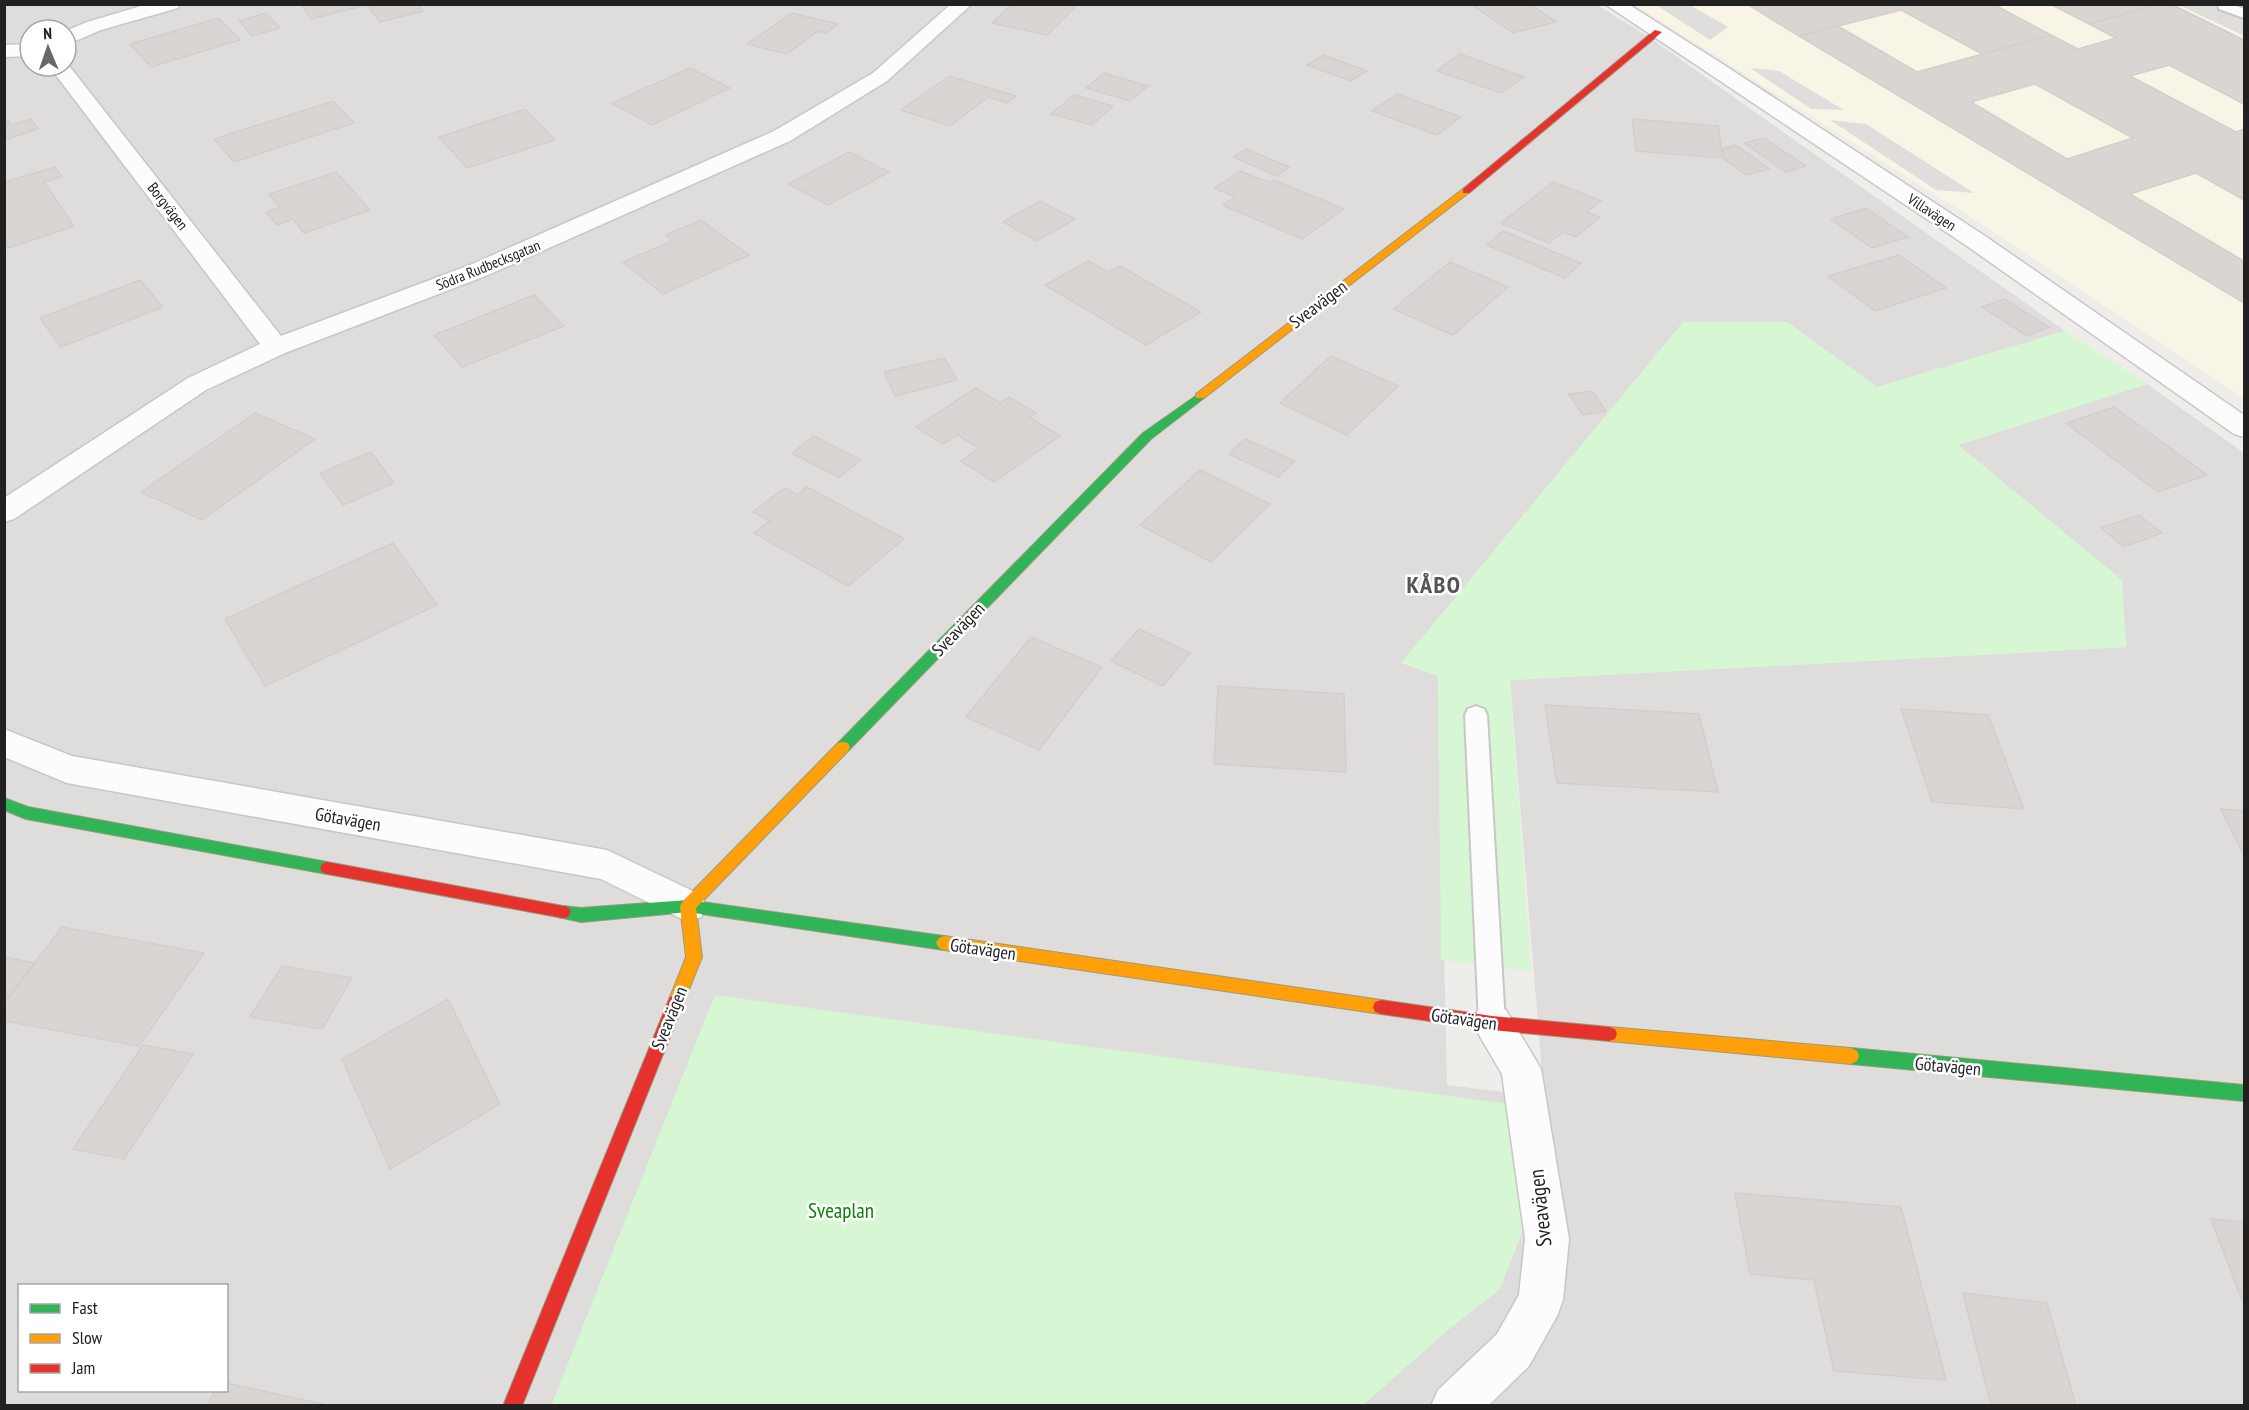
<svg xmlns="http://www.w3.org/2000/svg" width="2249" height="1410" viewBox="0 0 2249 1410" font-family="'PT Sans Narrow',sans-serif">
<style>
.residential{fill:#dedddb;fill-rule:evenodd}
.education{fill:#f8f5e6}
.park{fill:#d7f6d4}
.parking{fill:#dfdedd}
.building{fill:#d8d5d3;stroke:#d3cecb;stroke-width:1.5;fill-rule:evenodd}
.lines{fill:none;stroke-linecap:round;stroke-linejoin:round}
.lane-casing{stroke:#c8c7c6;stroke-width:4}
.street-casing{stroke:#c8c7c6;stroke-width:3}
.fast-casing{stroke:#9b9a80;stroke-width:2}
.slow-casing{stroke:#9b9a80;stroke-width:2}
.jam-casing{stroke:#9b9a80;stroke-width:2}
.lane{fill:#fdfcfc;fill-rule:evenodd}
.street{fill:#fdfcfc;fill-rule:evenodd}
.fast{fill:#30b455;fill-rule:evenodd}
.slow{fill:#ff9f0a;fill-rule:evenodd}
.jam{fill:#e5322d;fill-rule:evenodd}
.labels{text-anchor:middle;dominant-baseline:central;stroke-width:5;stroke-linejoin:round;paint-order:stroke}
.far-street-label{font-size:15px;fill:#212121;stroke:#fff}
.street-label{font-size:18px;fill:#212121;stroke:#fff}
.near-street-label{font-size:21px;fill:#212121;stroke:#fff}
.near-park-label{font-size:21px;fill:#058603;stroke:#fff}
.district-label{font-size:24px;font-weight:bold;letter-spacing:1.5px;fill:#545454;stroke:#fff}
</style>
<rect width="100%" height="100%" fill="#efedea"/>
<path class="residential" d="M 5,5 L 1597,5 L 1646,35 L 2065,331 L 1877,387 L 1787,322 L 1401,662 L 1438,675 L 1447,1085 L 1544,1097 L 1510,680 L 2126,647 L 2121,580 L 1958,445 L 2147,384 L 2244,453 L 2244,1405 L 5,1406 ZM 30,30 L 66,30 L 66,66 L 30,66 ZM 20,1286 L 226,1286 L 226,1390 L 20,1390 Z"/>
<path class="education" d="M 1636,5 L 2244,5 L 2244,398 L 1963,212 Z"/>
<path class="park" d="M 1683,322 L 1787,322 L 1877,387 L 2065,331 L 2147,384 L 1958,445 L 2122,580 L 2126,647 L 1510,680 L 1531,971 L 1441,960 L 1438,676 L 1401,663 Z
M 715,995 L 1515,1105 L 1523,1230 L 1500,1289 L 1447,1331 L 1363,1405 L 551,1406 Z"/>
<path class="parking" d="M 1656,5 L 1690,5 L 1728,27 L 1710,40 Z
M 2179,5 L 2244,5 L 2244,36 Z
M 1750,68 L 1779,71 L 1844,110 L 1811,109 Z
M 1830,120 L 1866,124 L 1974,193 L 1936,190 Z"/>
<path class="building" d="M 301,4 L 418,4 L 423,11 L 380,22 L 367,5 L 311,19 Z
M 1012,4 L 1078,4 L 1047,35 L 992,23 Z
M 1471,4 L 1530,4 L 1556,22 L 1513,33 Z
M 1747,4 L 1993,4 L 2051,35 L 1982,54 L 1901,10 L 1799,36 Z
M 2050,4 L 2159,4 L 2089,24 Z
M 2159,4 L 2171,4 L 2244,40 L 2244,104 L 2169,65 L 2130,76 L 2236,132 L 2244,129 L 2244,200 L 2196,173 L 2130,194 L 2244,261 L 2244,303 L 1799,36 L 1838,26 L 1917,72 L 2051,35 L 2078,49 L 2116,38 L 2089,24 ZM 2035,84 L 2133,138 L 2067,159 L 1971,102 Z
M 266,13 L 280,28 L 252,36 L 239,21 Z
M 792,13 L 838,24 L 826,33 L 818,31 L 787,54 L 747,44 Z
M 219,18 L 240,40 L 151,67 L 130,44 Z
M 1460,54 L 1524,77 L 1501,93 L 1437,71 Z
M 1323,55 L 1367,71 L 1351,81 L 1307,65 Z
M 690,68 L 730,88 L 652,125 L 612,103 Z
M 1104,73 L 1148,86 L 1130,101 L 1086,88 Z
M 949,76 L 1016,96 L 1007,103 L 988,97 L 950,126 L 901,110 Z
M 1397,94 L 1461,117 L 1437,135 L 1372,111 Z
M 1074,95 L 1113,106 L 1092,125 L 1051,114 Z
M 333,101 L 354,123 L 234,162 L 214,139 Z
M 525,109 L 555,140 L 467,168 L 439,137 Z
M 31,119 L 38,129 L 4,140 L 4,122 L 8,121 L 11,125 Z
M 1632,119 L 1718,126 L 1723,158 L 1636,151 Z
M 1764,138 L 1806,166 L 1786,172 L 1744,143 Z
M 1736,145 L 1769,169 L 1746,175 L 1723,158 L 1722,149 Z
M 1246,149 L 1289,167 L 1277,176 L 1233,157 Z
M 849,152 L 889,172 L 828,205 L 788,184 Z
M 55,167 L 62,177 L 44,182 L 74,226 L 8,248 L 4,242 L 4,182 Z
M 1240,171 L 1270,183 L 1274,180 L 1344,209 L 1302,239 L 1223,205 L 1235,197 L 1215,188 Z
M 336,172 L 370,210 L 304,233 L 293,219 L 277,225 L 266,212 L 280,207 L 269,194 Z
M 1553,182 L 1601,201 L 1587,212 L 1600,217 L 1576,237 L 1563,232 L 1549,243 L 1501,223 Z
M 1040,201 L 1075,219 L 1037,241 L 1003,222 Z
M 1866,208 L 1908,237 L 1872,248 L 1831,219 Z
M 701,220 L 749,255 L 663,294 L 623,262 L 672,241 L 665,235 Z
M 1503,231 L 1581,263 L 1565,278 L 1487,245 Z
M 1899,255 L 1946,288 L 1875,311 L 1828,276 Z
M 1088,261 L 1108,272 L 1120,266 L 1201,312 L 1146,345 L 1045,285 Z
M 1450,262 L 1508,287 L 1453,335 L 1393,309 Z
M 140,280 L 163,307 L 61,347 L 40,318 Z
M 534,295 L 564,326 L 462,367 L 434,335 Z
M 2004,299 L 2049,327 L 2027,336 L 1982,307 Z
M 1331,356 L 1398,386 L 1347,435 L 1280,403 Z
M 944,358 L 957,380 L 895,396 L 884,372 Z
M 976,388 L 1000,403 L 1009,397 L 1036,413 L 1029,417 L 1060,436 L 994,482 L 961,461 L 979,448 L 957,435 L 943,444 L 916,427 Z
M 1592,391 L 1606,411 L 1583,415 L 1569,394 Z
M 2114,407 L 2207,475 L 2158,492 L 2066,423 Z
M 255,413 L 315,439 L 202,520 L 141,492 Z
M 814,436 L 861,460 L 839,477 L 792,453 Z
M 1245,439 L 1295,461 L 1278,477 L 1229,454 Z
M 371,452 L 394,483 L 343,505 L 320,473 Z
M 1200,470 L 1270,504 L 1211,562 L 1140,525 Z
M 807,487 L 904,539 L 848,586 L 754,533 L 770,521 L 753,512 L 785,488 L 797,495 Z
M 2139,515 L 2162,533 L 2124,547 L 2101,528 Z
M 393,543 L 437,605 L 265,686 L 225,619 Z
M 1139,629 L 1190,653 L 1163,686 L 1111,661 Z
M 1031,637 L 1102,667 L 1039,750 L 966,717 Z
M 1218,686 L 1344,694 L 1346,772 L 1214,764 Z
M 1545,705 L 1699,714 L 1718,792 L 1557,783 Z
M 1901,709 L 1988,715 L 2024,809 L 1932,802 Z
M 2221,809 L 2244,811 L 2244,856 Z
M 62,927 L 204,953 L 139,1046 L 4,1021 L 4,1003 Z
M 4,957 L 35,963 L 4,1003 Z
M 282,966 L 352,978 L 322,1029 L 250,1017 Z
M 448,999 L 500,1104 L 390,1169 L 342,1059 Z
M 143,1045 L 193,1054 L 124,1159 L 73,1149 Z
M 1735,1193 L 1901,1207 L 1946,1380 L 1834,1371 L 1814,1280 L 1750,1274 Z
M 2211,1219 L 2244,1222 L 2244,1305 Z
M 1963,1293 L 2047,1303 L 2076,1406 L 1991,1406 Z
M 226,1383 L 332,1406 L 207,1406 L 215,1390 L 226,1390 Z"/>
<g class="lines">
<g class="lane-casing">
<path id="lane" d="M 2218,4 L 2232,4 L 2244,9 L 2244,18 L 2219,9 Z
M 1476,706 L 1484,709 L 1487,715 L 1505,1023 L 1501,1032 L 1492,1035 L 1483,1032 L 1479,1023 L 1465,715 L 1468,709 Z"/>
</g>
<g class="street-casing">
<path id="street" d="M 148,4 L 180,4 L 178,8 L 101,30 L 66,45 L 66,31 L 87,22 Z
M 951,4 L 972,4 L 887,81 L 790,141 L 488,275 L 285,353 L 206,390 L 14,519 L 4,522 L 4,498 L 188,378 L 260,344 L 49,66 L 66,66 L 66,62 L 281,336 L 470,265 L 774,131 L 873,73 Z
M 1605,4 L 1628,4 L 1721,63 L 1985,236 L 2244,415 L 2244,437 L 2234,434 L 1967,246 Z
M 30,44 L 30,56 L 4,57 L 4,45 Z
M 4,729 L 72,756 L 607,850 L 701,895 L 706,906 L 701,917 L 688,922 L 601,879 L 67,783 L 4,757 Z
M 1492,1005 L 1506,1010 L 1541,1069 L 1569,1239 L 1563,1300 L 1557,1316 L 1529,1366 L 1488,1406 L 1431,1406 L 1438,1390 L 1497,1334 L 1519,1295 L 1525,1239 L 1502,1074 L 1472,1023 L 1478,1010 Z"/>
</g>
<g class="fast-casing">
<path id="fast" d="M 1200,393 L 1206,396 L 1204,398 L 1151,439 L 848,751 L 838,751 L 836,747 L 838,743 L 1143,433 Z
M 4,798 L 28,807 L 327,862 L 332,864 L 334,868 L 332,872 L 327,874 L 26,819 L 4,810 Z
M 688,900 L 944,936 L 949,938 L 952,943 L 949,948 L 944,950 L 688,912 L 581,922 L 558,917 L 555,912 L 558,907 L 563,906 L 581,908 Z
M 1851,1048 L 2244,1085 L 2244,1101 L 1851,1064 L 1845,1061 L 1843,1056 L 1845,1051 Z"/>
</g>
<g class="slow-casing">
<path id="slow" d="M 1463,189 L 1471,191 L 1204,398 L 1196,398 L 1196,394 Z
M 843,742 L 848,743 L 850,747 L 848,751 L 696,908 L 702,957 L 682,1007 L 676,1009 L 670,1007 L 668,1002 L 686,957 L 680,906 L 683,901 L 838,743 Z
M 944,936 L 1381,1000 L 1387,1002 L 1389,1007 L 1387,1012 L 1381,1014 L 944,950 L 939,948 L 936,943 L 939,938 Z
M 1609,1027 L 1851,1048 L 1857,1051 L 1859,1056 L 1857,1061 L 1851,1064 L 1609,1041 L 1603,1039 L 1601,1034 L 1603,1029 Z"/>
</g>
<g class="jam-casing">
<path id="jam" d="M 1655,30 L 1662,32 L 1469,193 L 1463,193 L 1463,189 Z
M 327,862 L 563,906 L 568,907 L 571,912 L 568,917 L 563,918 L 327,874 L 322,872 L 320,868 L 322,864 Z
M 676,995 L 682,997 L 684,1002 L 522,1406 L 503,1406 L 668,1002 L 670,997 Z
M 1381,1000 L 1492,1016 L 1609,1027 L 1615,1029 L 1617,1034 L 1615,1039 L 1609,1041 L 1492,1030 L 1381,1014 L 1375,1012 L 1373,1007 L 1375,1002 Z"/>
</g>
<use href="#lane" class="lane"/>
<use href="#street" class="street"/>
<use href="#fast" class="fast"/>
<use href="#slow" class="slow"/>
<use href="#jam" class="jam"/>
</g>
<g class="labels">
<g class="far-street-label">
<text transform="translate(168 206) rotate(52)">Borgvägen</text>
<text transform="translate(1932 212) rotate(33)">Villavägen</text>
<text transform="translate(488 265) rotate(-22)">Södra Rudbecksgatan</text>
</g>
<g class="street-label">
<text transform="translate(1318 304) rotate(-37)">Sveavägen</text>
<text transform="translate(958 629) rotate(-46)">Sveavägen</text>
<text transform="translate(348 819) rotate(10)">Götavägen</text>
<text transform="translate(983 949) rotate(8)">Götavägen</text>
<text transform="translate(669 1018) rotate(-68)">Sveavägen</text>
<text transform="translate(1464 1019) rotate(8)">Götavägen</text>
<text transform="translate(1948 1066) rotate(5)">Götavägen</text>
</g>
<g class="near-street-label">
<text transform="translate(1540 1208) rotate(-96)">Sveavägen</text>
</g>
<g class="near-park-label">
<text x="841" y="1210">Sveaplan</text>
</g>
<g class="district-label">
<text x="1434" y="584">KÅBO</text>
</g>
</g>
<rect width="2249" height="1410" fill="none" stroke="#212121" stroke-width="12"/>
<rect x="18" y="1284" width="210" height="108" fill="#ffffff" stroke="#a6a6a6" stroke-width="1.5"/>
<rect x="30" y="1304" width="30" height="9" fill="#30b455" stroke="#a6a6a6" stroke-width="1.5"/>
<text x="72" y="1314" font-size="18" fill="#212121">Fast</text>
<rect x="30" y="1334" width="30" height="9" fill="#ff9f0a" stroke="#a6a6a6" stroke-width="1.5"/>
<text x="72" y="1344" font-size="18" fill="#212121">Slow</text>
<rect x="30" y="1364" width="30" height="9" fill="#e5322d" stroke="#a6a6a6" stroke-width="1.5"/>
<text x="72" y="1374" font-size="18" fill="#212121">Jam</text>
<g transform="translate(48 48) rotate(358)"><circle r="28" fill="#ffffff" stroke="#a6a6a6" stroke-width="1.5"/>
<path d="M0-4.5L10 22L0 15L-10 22Z" fill="#696867"/>
<text y="-9" font-size="16" font-weight="bold" text-anchor="middle" fill="#212121">N</text>
</g>
</svg>
